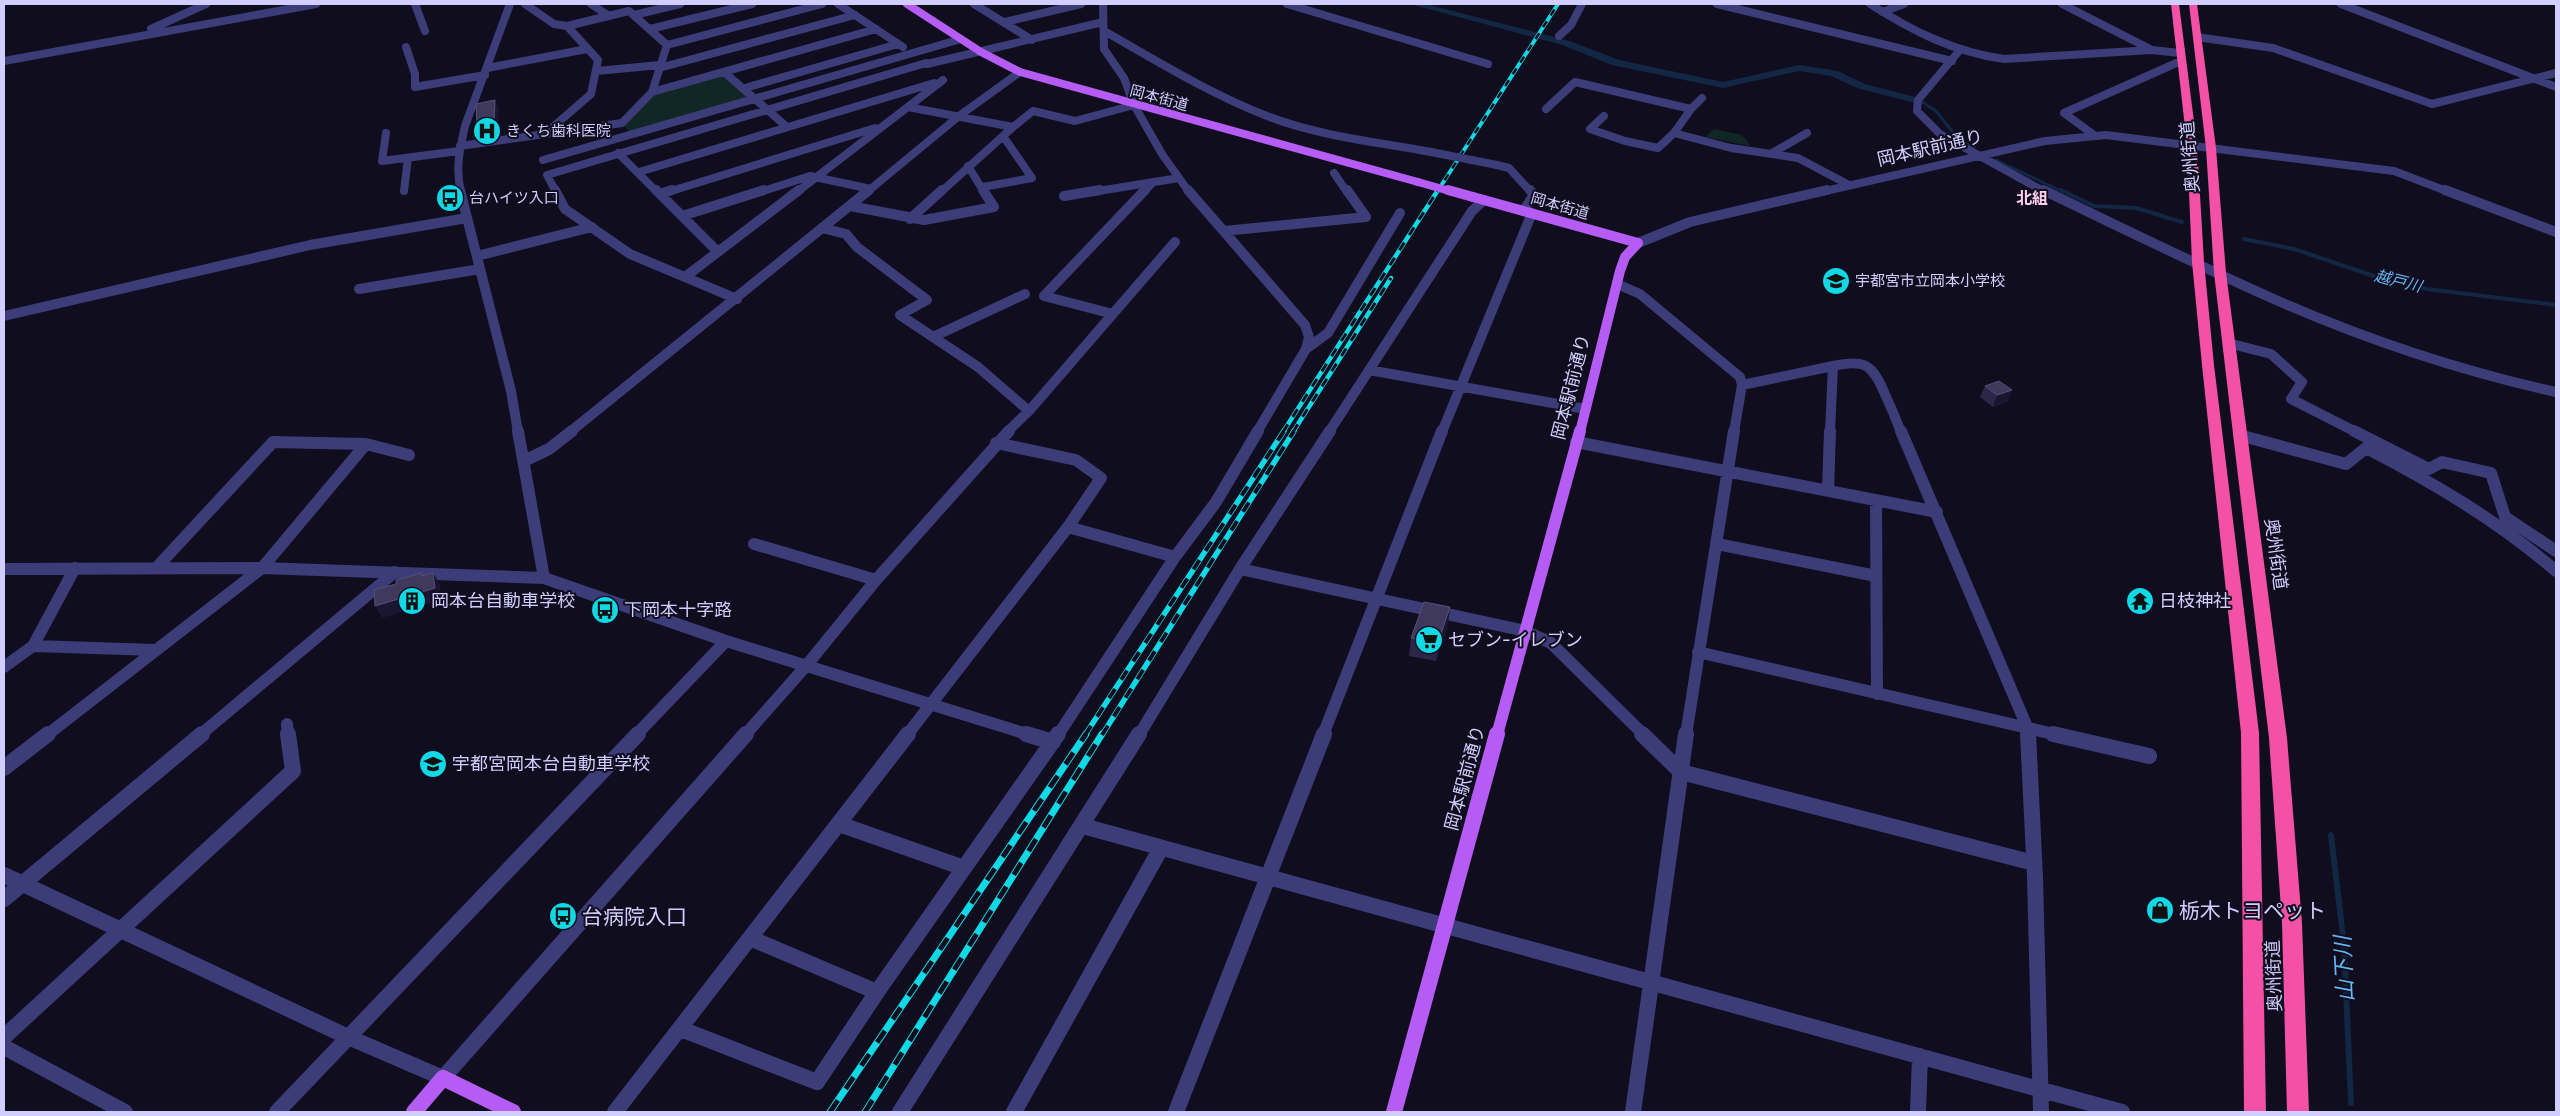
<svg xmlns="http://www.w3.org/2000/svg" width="2560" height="1116" viewBox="0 0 2560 1116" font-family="Rubik,'Noto Sans JP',sans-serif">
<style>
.green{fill:#112725}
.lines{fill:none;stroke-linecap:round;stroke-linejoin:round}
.stream-far2{stroke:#112743;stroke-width:3}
.stream-far1{stroke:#112743;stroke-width:4}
.stream{stroke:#112743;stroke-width:6}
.canal{fill:#112743;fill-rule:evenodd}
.minor-far3{stroke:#3c3c79;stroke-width:8}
.minor-far2{stroke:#3c3c79;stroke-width:10}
.minor-far1{stroke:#3c3c79;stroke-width:12}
.minor{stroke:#3c3c79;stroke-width:16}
.major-far3{stroke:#b55cf4;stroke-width:8}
.major-far2{stroke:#b55cf4;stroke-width:10}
.major-far1{stroke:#b55cf4;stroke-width:12}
.major{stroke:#b55cf4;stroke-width:16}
.highway{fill:#f351a5;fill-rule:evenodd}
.rail-far3-casing{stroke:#10d8e5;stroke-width:4}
.rail-far2-casing{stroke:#10d8e5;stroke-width:4.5}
.rail-far1-casing{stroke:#10d8e5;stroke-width:5.5}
.rail-casing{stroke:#10d8e5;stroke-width:7}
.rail-far3{stroke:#100d1e;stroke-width:2.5;stroke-dasharray:7;stroke-linecap:butt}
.rail-far2{stroke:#100d1e;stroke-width:3;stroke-dasharray:9;stroke-linecap:butt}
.rail-far1{stroke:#100d1e;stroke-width:4;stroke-dasharray:11;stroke-linecap:butt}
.rail{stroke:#100d1e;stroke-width:5;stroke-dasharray:14;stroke-linecap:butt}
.minor-bridge{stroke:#3c3c79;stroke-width:8}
.major-bridge-far1{stroke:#b55cf4;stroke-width:8}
.major-bridge{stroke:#b55cf4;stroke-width:10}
.wall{fill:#2c274a}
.shaded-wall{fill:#1a1531}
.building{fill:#3e395d;stroke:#555076}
.labels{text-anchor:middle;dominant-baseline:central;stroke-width:4;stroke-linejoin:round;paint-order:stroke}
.far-street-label{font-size:15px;fill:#d1cdfc;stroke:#100d1e}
.far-poi-label{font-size:15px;fill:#d1cdfc;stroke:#100d1e;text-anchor:start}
.far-neighbourhood-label{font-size:16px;font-weight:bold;fill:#fccfed;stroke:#100d1e}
.far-water-label{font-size:16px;font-style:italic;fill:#63b7f4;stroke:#100d1e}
.street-label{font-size:18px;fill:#d1cdfc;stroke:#100d1e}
.poi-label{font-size:18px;fill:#d1cdfc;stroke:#100d1e;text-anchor:start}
.near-poi-label{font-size:21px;fill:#d1cdfc;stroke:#100d1e;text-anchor:start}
.near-water-label{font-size:22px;font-style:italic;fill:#63b7f4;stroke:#100d1e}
</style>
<rect width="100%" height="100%" fill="#100d1e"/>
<path class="green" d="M 722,75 L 753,101 L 633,135 L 623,125 L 654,94 Z
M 1714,129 L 1742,135 L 1751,146 L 1705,137 Z"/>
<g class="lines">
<path class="stream-far2" d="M 1922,102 L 1936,111 L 1959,140 L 1974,148
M 1996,160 L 2063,192"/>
<path class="stream-far1" d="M 2061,190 L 2094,206 L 2136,208 L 2182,222
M 2244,239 L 2294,249 L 2374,276 L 2427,289 L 2556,305"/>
<path class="stream" d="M 2331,835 L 2344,945 L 2351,1103"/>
<path class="canal" d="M 1410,4 L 1426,4 L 1570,41 L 1619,60 L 1723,82 L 1799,65 L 1838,71 L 1865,84 L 1919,98 L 1921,100 L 1915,103 L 1857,88 L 1831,76 L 1799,71 L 1723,88 L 1612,65 L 1562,45 Z"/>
<path class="minor-far3" d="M 415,4 L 425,31
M 525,4 L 554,24 L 567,26
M 591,4 L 609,16
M 838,4 L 903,47
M 974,4 L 1032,40
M 1103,4 L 1104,49 L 1124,78 L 1134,105 L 1162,154 L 1189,192
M 1287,4 L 1488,64
M 1717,4 L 1952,61
M 1870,4 C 1912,31 1954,52 2004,59 L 2152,50 L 2180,53
M 2062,4 L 2152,50
M 2341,4 L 2556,87
M 1882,12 L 1904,4
M 634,15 L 680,4
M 1005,22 L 1081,4
M 151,29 L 206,4
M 650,29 L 752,4
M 1104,31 C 1157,61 1210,94 1267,116 C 1318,136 1377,142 1431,152
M 1559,36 L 1571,25 L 1582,4
M 2197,37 L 2273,48 L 2432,104 L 2556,73
M 667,45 L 822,4
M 406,47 L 415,74 L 415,87 L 485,75
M 1959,51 L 1918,100 L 1917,111 L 1940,134 L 2045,192
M 4,61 L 316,4
M 927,64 L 1103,22
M 487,68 L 587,49
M 659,68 L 855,15
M 597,71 L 660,65
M 724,72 L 787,127
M 745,88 L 898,44
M 652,92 L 876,29
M 908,107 L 1013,127 L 941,192
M 1546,109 L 1575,82 L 1691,109 L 1674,133 L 1731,148 L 1798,158 L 1849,185
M 1691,109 L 1702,98
M 1604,116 L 1590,129 L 1625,141 L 1658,148 L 1674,133
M 1013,127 L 1033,111 L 1075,121 L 1134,105
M 386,133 L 382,161 L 459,151
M 546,133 L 591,94 L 598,60 L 567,26 L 629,11 L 667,45
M 2094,135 L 2064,113 L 2181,61
M 460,146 L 622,123 L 652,92 L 667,45
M 618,153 L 657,192
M 1772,153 L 1807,133
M 543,160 L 961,39
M 1497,165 L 1509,168 L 1531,192
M 968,166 L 984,192
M 639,172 L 934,83
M 1334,173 L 1347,192
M 983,187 L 1032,178 L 1003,136
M 404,191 L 408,158
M 461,192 C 455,169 460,148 465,126 L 510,4
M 556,192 L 547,175 L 926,63
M 668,192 L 875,128
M 760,192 L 810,176 L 871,189
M 797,192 L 943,80
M 867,192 L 959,116 L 1020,72
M 1092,192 L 1179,178
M 1144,192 L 1153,182
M 1821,192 L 2045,141 L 2106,135 L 2394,171 L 2449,192"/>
<path class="minor-far2" d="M 460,190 L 511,391 L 518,432
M 555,190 L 565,209 L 630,254 L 737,299
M 656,190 L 718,252
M 1188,190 L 1305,325 L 1309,337 L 1306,349 L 1257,432
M 2043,190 C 2120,227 2197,265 2276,300 C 2365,339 2461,371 2556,392
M 2445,190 L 2556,232
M 660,194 L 672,190
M 1064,196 L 1100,190
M 850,206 L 924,220 L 994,207 L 983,190
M 1523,211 L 1534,195 L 1530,190
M 682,216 L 764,190
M 910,219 L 942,190
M 822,228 L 846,234 L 857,247 L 927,300 L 900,315 L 978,367 L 1029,411
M 1224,231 L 1366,217 L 1347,190
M 1638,243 L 1690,222 L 1827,190
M 477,256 L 592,227
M 685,277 L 799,190
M 1617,284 L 1640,294 L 1740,377 L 1742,385 L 1734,432
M 359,289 L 480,269
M 1113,314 L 1044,296 L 1145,190
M 4,316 L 310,245 L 467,218
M 935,336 L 1025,294
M 2228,343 L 2271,354 L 2302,382 L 2291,399 L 2356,432
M 1306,349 L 1328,333 L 1400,213
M 1833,366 C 1864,359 1872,364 1884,392 C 1890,405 1896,419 1901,432
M 1369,370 L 1586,409
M 1742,385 L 1833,366 L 1830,432
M 570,432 L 869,190
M 1007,432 L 1029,411 L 1175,242
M 1329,432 L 1472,211 L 1484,200
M 1442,432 L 1532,213"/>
<path class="minor-far1" d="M 518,431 L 544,578 L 726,641 L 1030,735
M 1901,431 L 2028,729 L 2028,735
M 2354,431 L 2429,469 L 2442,462 L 2491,473 L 2505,517 L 2556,551
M 2239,435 L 2346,464 L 2366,448 C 2434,483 2498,521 2556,571
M 1576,442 L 1937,512
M 524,461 L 549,449 L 572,431
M 1828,490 L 1830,431
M 1876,500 L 1877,694
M 1068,527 L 1175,557
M 754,544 L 876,580
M 1717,544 L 1876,576
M 157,567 L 273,442 L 366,444 L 409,455
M 4,569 L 262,568 L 544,578
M 1240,569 L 1525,631 L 1551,643 L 1644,735
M 33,646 L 155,650
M 1698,652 L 2058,735
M 4,667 L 33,646 L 75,568
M 287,724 L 288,735
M 47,735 L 262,568 L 366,444
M 200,735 L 395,572
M 636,735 L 726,641
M 745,735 L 806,666 L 876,580 L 1009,431
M 907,735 L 1068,527 L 1101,478 L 1076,460 L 996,443
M 1058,735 L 1175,557 L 1216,502 L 1258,431
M 1139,735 L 1240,569 L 1330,431
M 1323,735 L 1442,431
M 1686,735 L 1734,431"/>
<path class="minor" d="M 1026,734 L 1053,742
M 1642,734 L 1681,772 L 2034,863
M 2028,734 L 2035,877 L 2041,1112
M 2053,734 L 2149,756
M 4,768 L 48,734
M 839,824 L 964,868
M 1083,826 L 2122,1112
M 4,875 L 348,1037 L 443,1078 L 746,734
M 4,899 L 202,734
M 750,938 L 877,992
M 681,1029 L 817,1082 L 877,992 L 1058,734
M 4,1037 L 293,771 L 288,734
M 4,1047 L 125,1112
M 277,1112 L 638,734
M 615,1112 L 908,734
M 900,1112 L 1139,734
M 1014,1112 L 1161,848
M 1176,1112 L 1324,734
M 1633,1112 L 1686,734
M 1918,1112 L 1920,1056"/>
<path class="major-far3" d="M 907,4 L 981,52 L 1020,72 L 1418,182"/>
<path class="major-far2" d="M 1473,197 L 1638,243 L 1625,257 L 1620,271 L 1580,432"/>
<path class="major-far1" d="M 1497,735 L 1580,431"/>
<path class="major" d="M 414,1112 L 443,1078 L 513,1112
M 1394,1112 L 1497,734"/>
<path class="highway" d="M 2171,4 L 2179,4 L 2197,145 L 2204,262 L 2214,365 L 2259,733 L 2266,1112 L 2244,1112 L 2241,733 L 2202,365 L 2192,262 L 2187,145 Z
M 2189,4 L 2197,4 L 2216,148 L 2226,273 L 2287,738 L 2302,923 L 2309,1112 L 2287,1112 L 2282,923 L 2269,738 L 2214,273 L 2206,148 Z"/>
<g class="rail-far3-casing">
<path id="rail-far3" d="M 1437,192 L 1558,4"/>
</g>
<g class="rail-far2-casing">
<path id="rail-far2" d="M 1283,432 L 1438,190
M 1293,432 L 1391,278"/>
</g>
<g class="rail-far1-casing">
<path id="rail-far1" d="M 1085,735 L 1284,431
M 1102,735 L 1294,431"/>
</g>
<g class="rail-casing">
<path id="rail" d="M 830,1112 L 1086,734
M 865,1112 L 1102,734"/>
</g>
<use href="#rail-far3" class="rail-far3"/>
<use href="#rail-far2" class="rail-far2"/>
<use href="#rail-far1" class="rail-far1"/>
<use href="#rail" class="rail"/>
<path class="minor-bridge" d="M 1431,152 L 1497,165"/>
<path class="major-bridge-far1" d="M 1418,182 L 1453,192"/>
<path class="major-bridge" d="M 1448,190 L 1473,197"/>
</g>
<path class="wall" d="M 1985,386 L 2012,390 L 2007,402 L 1993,407 L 1980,397 Z
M 1448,625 L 1436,661 L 1409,656 L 1411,638 Z"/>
<path class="shaded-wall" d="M 495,100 L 499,110 L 498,133 L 481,136 L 477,126 Z
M 2012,390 L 2007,402 L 1993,407 L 1997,395 Z
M 433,573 L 440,584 L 442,600 L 382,618 L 375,606 Z
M 1450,607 L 1448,625 L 1436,661 L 1438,643 Z"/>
<path class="building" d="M 495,100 L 494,123 L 477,126 L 476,104 Z
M 1999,381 L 2012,390 L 1997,395 L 1985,386 Z
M 421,573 L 421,576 L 433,573 L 435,588 L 375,606 L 374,590 L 396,584 L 396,580 Z
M 1424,602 L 1450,607 L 1438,643 L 1411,638 Z"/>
<defs>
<g id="hospital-disc" transform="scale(1.4375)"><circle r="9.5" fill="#10d8e5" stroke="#100d1e"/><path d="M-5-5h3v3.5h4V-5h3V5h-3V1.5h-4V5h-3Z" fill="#111"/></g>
<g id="bus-disc" transform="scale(1.4375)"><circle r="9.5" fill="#10d8e5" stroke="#100d1e"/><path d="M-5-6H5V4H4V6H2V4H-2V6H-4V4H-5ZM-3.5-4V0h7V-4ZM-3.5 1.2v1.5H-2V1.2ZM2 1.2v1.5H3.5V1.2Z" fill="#111"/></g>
<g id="school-disc" transform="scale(1.4375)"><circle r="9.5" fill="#10d8e5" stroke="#100d1e"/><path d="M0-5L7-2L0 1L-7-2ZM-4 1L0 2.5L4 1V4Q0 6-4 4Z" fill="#111"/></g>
<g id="building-disc" transform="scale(1.4375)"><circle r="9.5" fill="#10d8e5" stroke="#100d1e"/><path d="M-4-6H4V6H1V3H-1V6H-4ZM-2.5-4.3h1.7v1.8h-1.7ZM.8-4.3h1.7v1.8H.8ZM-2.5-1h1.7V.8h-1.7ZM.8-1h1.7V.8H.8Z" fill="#111"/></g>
<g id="temple-disc" transform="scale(1.4375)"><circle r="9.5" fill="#10d8e5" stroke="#100d1e"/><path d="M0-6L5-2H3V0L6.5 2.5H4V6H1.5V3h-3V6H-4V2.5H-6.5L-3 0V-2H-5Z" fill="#111"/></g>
<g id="supermarket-disc" transform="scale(1.4375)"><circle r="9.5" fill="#10d8e5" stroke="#100d1e"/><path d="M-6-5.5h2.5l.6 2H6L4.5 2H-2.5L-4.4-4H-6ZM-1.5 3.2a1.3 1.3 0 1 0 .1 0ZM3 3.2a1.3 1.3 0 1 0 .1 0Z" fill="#111"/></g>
<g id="shop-disc" transform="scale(1.4375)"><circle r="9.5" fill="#10d8e5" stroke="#100d1e"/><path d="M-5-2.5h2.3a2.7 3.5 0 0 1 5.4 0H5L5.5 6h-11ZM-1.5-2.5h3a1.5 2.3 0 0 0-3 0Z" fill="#111"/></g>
</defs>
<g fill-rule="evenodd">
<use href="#hospital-disc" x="487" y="131"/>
<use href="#bus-disc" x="450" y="198"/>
<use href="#school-disc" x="1836" y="281"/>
<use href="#building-disc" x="412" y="601"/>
<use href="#temple-disc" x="2140" y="601"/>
<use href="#bus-disc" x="605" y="610"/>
<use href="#supermarket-disc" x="1429" y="640"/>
<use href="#school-disc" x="433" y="764"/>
<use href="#shop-disc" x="2160" y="910"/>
<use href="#bus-disc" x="563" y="916"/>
</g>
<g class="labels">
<g class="far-street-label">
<text transform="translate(1159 98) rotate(15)">岡本街道</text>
<text transform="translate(1560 206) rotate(16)">岡本街道</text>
</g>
<g class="far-poi-label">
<text x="506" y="131">きくち歯科医院</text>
<text x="469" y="198">台ハイツ入口</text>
<text x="1855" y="281">宇都宮市立岡本小学校</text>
</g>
<g class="far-neighbourhood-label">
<text x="2032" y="198">北組</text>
</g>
<g class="far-water-label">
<text transform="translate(2398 281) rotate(14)">越戸川</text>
</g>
<g class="street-label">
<text transform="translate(1930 148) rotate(-13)">岡本駅前通り</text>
<text transform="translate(2190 157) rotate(-95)">奥州街道</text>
<text transform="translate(1571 387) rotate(-76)">岡本駅前通り</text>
<text transform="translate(2276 554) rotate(82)">奥州街道</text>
<text transform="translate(1465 778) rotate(-75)">岡本駅前通り</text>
<text transform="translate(2274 976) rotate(-92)">奥州街道</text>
</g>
<g class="poi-label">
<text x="431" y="601">岡本台自動車学校</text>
<text x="2159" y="601">日枝神社</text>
<text x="624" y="610">下岡本十字路</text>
<text x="1448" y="640">セブン-イレブン</text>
<text x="452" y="764">宇都宮岡本台自動車学校</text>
</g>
<g class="near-poi-label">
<text x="2179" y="910">栃木トヨペット</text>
<text x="582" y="916">台病院入口</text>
</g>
<g class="near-water-label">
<text transform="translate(2344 969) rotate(-93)">山下川</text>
</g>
</g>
<rect width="2560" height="1116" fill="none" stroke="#d1cdfc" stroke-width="10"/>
</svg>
